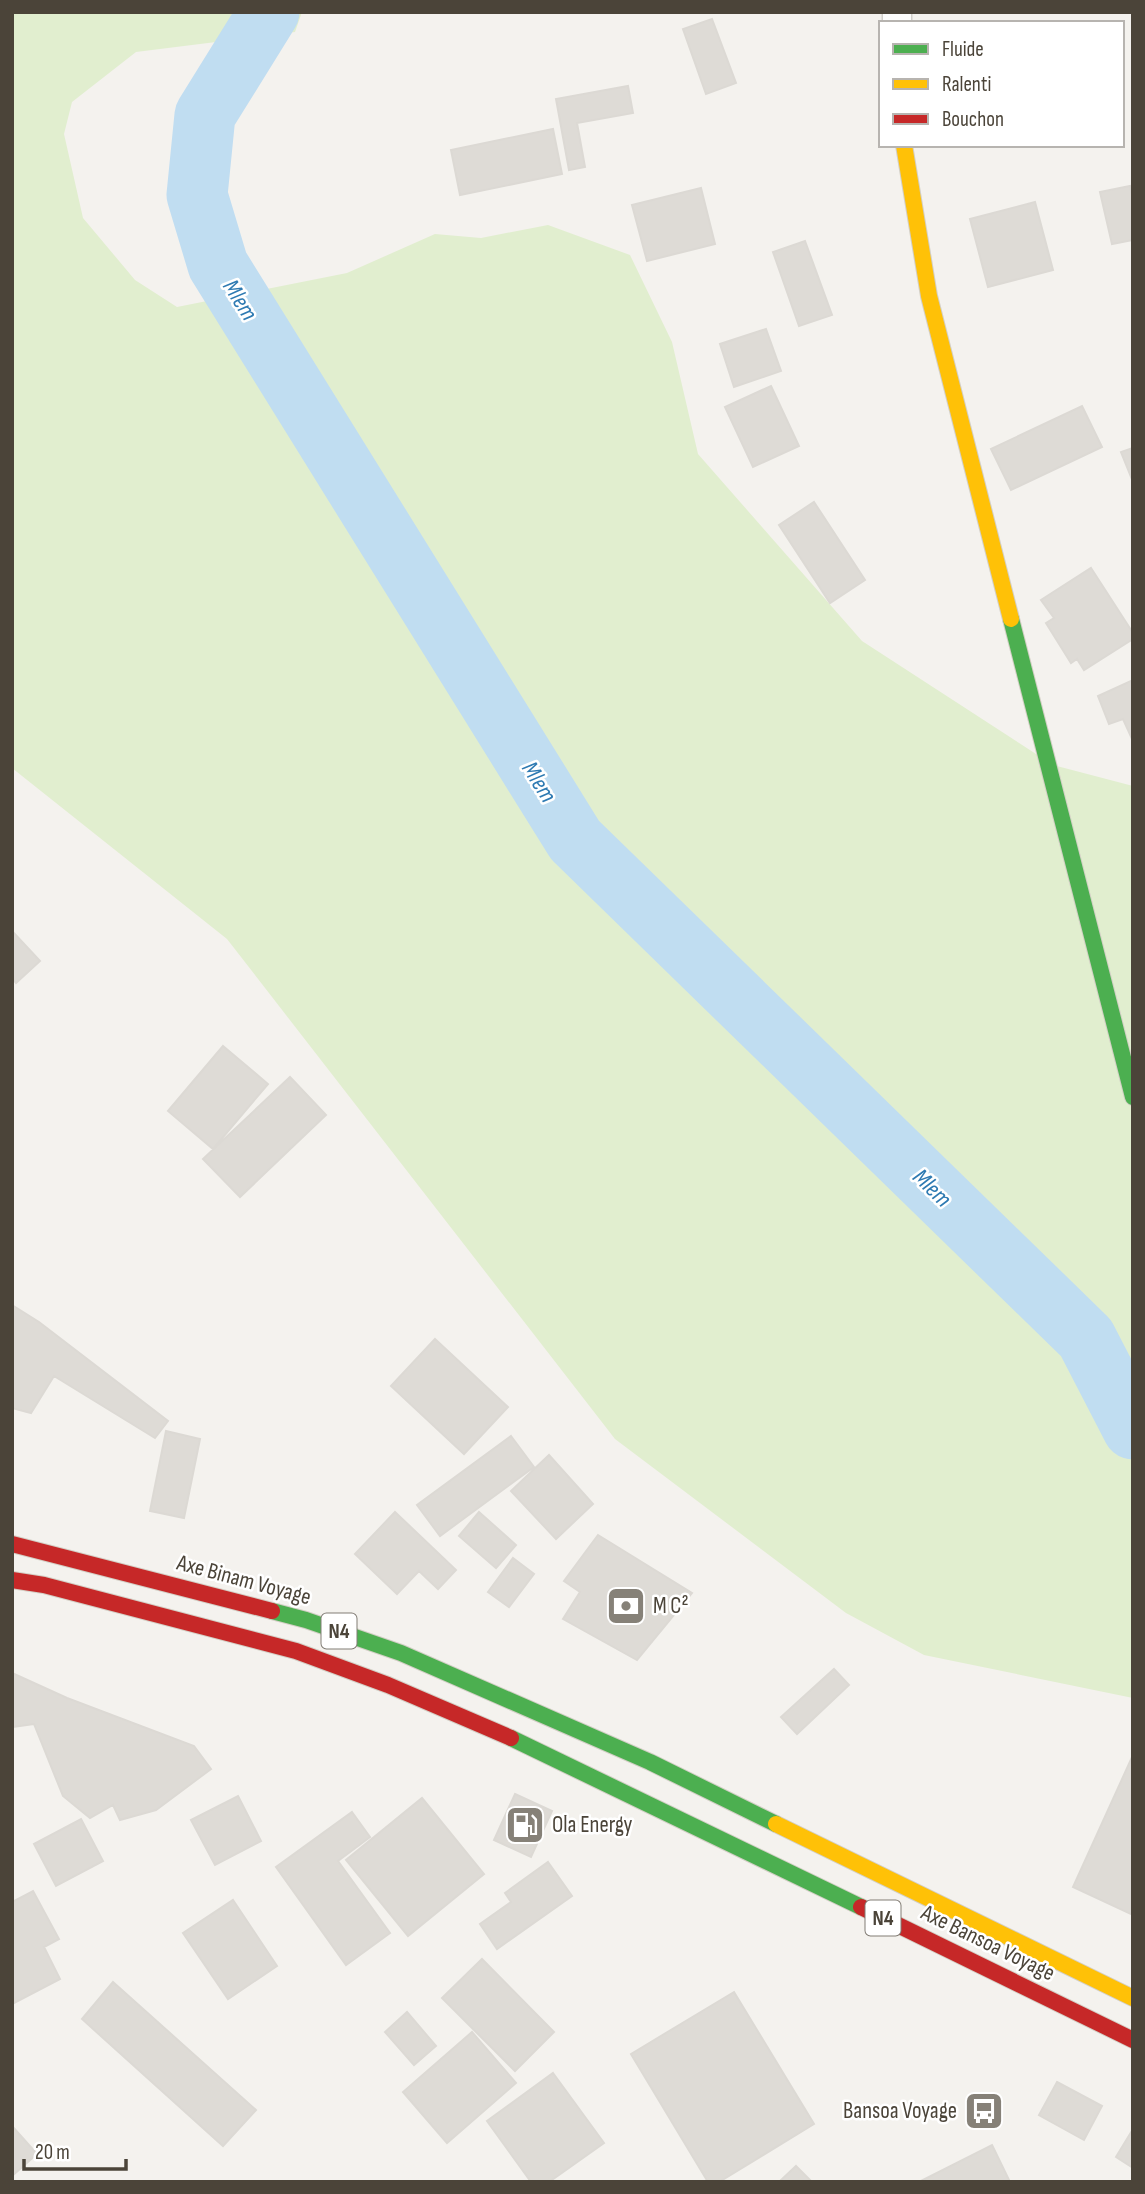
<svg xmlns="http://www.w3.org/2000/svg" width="1145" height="2194" viewBox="0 0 1145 2194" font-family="'Sofia Sans Condensed',sans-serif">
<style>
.green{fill:#e1eecf}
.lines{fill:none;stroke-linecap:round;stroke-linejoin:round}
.river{stroke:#c0ddf1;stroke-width:61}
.building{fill:#dedbd6;stroke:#dcd9d4;stroke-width:2}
.street-casing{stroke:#d2d0cb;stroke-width:31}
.fast-casing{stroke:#d3cfc5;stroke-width:18}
.slow-casing{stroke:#d3cfc5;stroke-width:18}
.jam-casing{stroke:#d3cfc5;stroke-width:18}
.street{stroke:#fdfdfc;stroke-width:28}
.fast{stroke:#4caf50;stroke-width:16}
.slow{stroke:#ffc107;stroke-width:16}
.jam{stroke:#c62828;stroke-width:16}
.labels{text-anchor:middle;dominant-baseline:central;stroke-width:5;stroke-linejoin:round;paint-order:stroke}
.shield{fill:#fff;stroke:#817c74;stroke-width:2}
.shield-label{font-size:21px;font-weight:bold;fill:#4b4439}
.street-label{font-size:23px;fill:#4b4439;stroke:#fff}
.poi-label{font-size:23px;fill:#4b4439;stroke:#fff;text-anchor:start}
.water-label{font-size:24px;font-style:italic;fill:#2e7ab2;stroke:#fff}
</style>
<rect width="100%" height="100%" fill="#f4f2ee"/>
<path class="green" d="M 12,12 L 302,12 L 295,32 L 136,52 L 72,102 L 64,134 L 83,218 L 135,280 L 177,307 L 347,273 L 435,234 L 481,238 L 548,225 L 630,255 L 672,342 L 698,454 L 862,641 L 1053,765 L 1133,786 L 1133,1698 L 924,1655 L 846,1613 L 615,1439 L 227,939 L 12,768 Z"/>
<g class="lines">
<path class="river" d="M 269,12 L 205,115 L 197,195 L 218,265 L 575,840 L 1086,1338 L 1133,1429"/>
</g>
<path class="building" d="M 712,19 L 736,83 L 706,94 L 683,29 Z
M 628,86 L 633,113 L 577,123 L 585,167 L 569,170 L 556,99 Z
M 553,129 L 562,174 L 460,195 L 451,150 Z
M 1130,186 L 1133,200 L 1133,240 L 1112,244 L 1100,192 Z
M 701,188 L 715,244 L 647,261 L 632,205 Z
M 1035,202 L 1053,270 L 988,287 L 970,219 Z
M 805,241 L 832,315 L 799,326 L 773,252 Z
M 766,329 L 781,371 L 734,387 L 720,344 Z
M 771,386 L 799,446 L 753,467 L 725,407 Z
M 1082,406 L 1102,447 L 1011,490 L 991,449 Z
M 1133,448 L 1133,482 L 1121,452 Z
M 814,502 L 865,580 L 830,603 L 779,525 Z
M 1091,568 L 1133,633 L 1133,639 L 1084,670 L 1077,659 L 1071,663 L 1046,623 L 1054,618 L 1041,600 Z
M 1133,680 L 1133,741 L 1123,719 L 1109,724 L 1098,696 Z
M 12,931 L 40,961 L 16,983 L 12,978 Z
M 223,1046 L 268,1084 L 213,1149 L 168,1111 Z
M 290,1077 L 326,1115 L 240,1197 L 203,1159 Z
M 12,1305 L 39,1322 L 168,1421 L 155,1438 L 54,1376 L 31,1413 L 12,1408 Z
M 435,1339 L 508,1407 L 464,1454 L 391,1386 Z
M 166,1431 L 200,1439 L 184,1518 L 150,1511 Z
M 511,1436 L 534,1467 L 440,1536 L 417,1505 Z
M 549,1455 L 593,1504 L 556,1539 L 511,1491 Z
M 395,1512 L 456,1570 L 438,1589 L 419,1571 L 397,1594 L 355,1554 Z
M 479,1512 L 516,1545 L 496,1568 L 459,1536 Z
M 598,1535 L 692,1593 L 637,1660 L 563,1619 L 580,1592 L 564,1581 Z
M 513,1558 L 534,1574 L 509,1607 L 488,1592 Z
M 834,1669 L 849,1685 L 797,1734 L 781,1717 Z
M 12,1673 L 67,1698 L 194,1746 L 211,1769 L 156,1810 L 120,1820 L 113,1805 L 90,1818 L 63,1796 L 34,1724 L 12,1727 Z
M 1133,1755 L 1133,1915 L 1073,1887 Z
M 515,1794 L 552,1811 L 531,1857 L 494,1840 Z
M 238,1796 L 261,1841 L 215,1865 L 191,1820 Z
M 422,1798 L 484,1874 L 408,1936 L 346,1860 Z
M 352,1812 L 370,1837 L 338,1861 L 390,1933 L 346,1965 L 276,1867 Z
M 81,1819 L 103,1861 L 56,1886 L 34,1844 Z
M 548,1862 L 572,1896 L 497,1949 L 480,1924 L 511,1902 L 505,1893 Z
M 33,1891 L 59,1939 L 44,1947 L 60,1979 L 12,2004 L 12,1902 Z
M 233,1900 L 277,1966 L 228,1999 L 183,1933 Z
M 482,1959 L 554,2032 L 515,2071 L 442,1998 Z
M 113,1982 L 256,2110 L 223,2146 L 82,2019 Z
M 734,1992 L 814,2124 L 719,2182 L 708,2182 L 631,2054 Z
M 407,2012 L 436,2046 L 414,2065 L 385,2032 Z
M 472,2032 L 516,2083 L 447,2143 L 403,2092 Z
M 553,2073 L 604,2143 L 549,2182 L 531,2182 L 487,2121 Z
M 1057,2082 L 1102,2106 L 1084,2140 L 1039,2115 Z
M 12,2126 L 37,2154 L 12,2176 Z
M 1133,2129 L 1133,2168 L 1116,2157 Z
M 992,2145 L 1010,2182 L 919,2182 Z
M 796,2166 L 812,2182 L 779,2182 Z"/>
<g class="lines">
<g class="street-casing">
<path id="street" d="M 897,23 L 897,12"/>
</g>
<g class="fast-casing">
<path id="fast" d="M 1011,619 L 1133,1097
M 272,1611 L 306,1620 L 401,1653 L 650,1762 L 776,1824
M 511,1738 L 861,1907"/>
</g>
<g class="slow-casing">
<path id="slow" d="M 904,145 L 929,296 L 1011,619
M 776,1824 L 1133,1998"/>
</g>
<g class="jam-casing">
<path id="jam" d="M 12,1544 L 272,1611
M 12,1580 L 44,1585 L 296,1651 L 388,1685 L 511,1738
M 861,1907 L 1133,2040"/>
</g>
<use href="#street" class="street"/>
<use href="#fast" class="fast"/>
<use href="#slow" class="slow"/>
<use href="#jam" class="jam"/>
</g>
<defs>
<g id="bank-square" transform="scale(2.0125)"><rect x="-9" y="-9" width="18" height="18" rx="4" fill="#868178" stroke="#fff"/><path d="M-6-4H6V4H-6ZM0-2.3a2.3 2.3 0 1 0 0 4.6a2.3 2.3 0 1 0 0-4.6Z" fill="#fff"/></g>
<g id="fuel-square" transform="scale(2.0125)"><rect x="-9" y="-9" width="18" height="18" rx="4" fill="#868178" stroke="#fff"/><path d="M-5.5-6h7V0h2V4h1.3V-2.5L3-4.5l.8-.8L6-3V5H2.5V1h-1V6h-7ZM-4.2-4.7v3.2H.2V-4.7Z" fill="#fff"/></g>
<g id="bus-square" transform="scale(2.0125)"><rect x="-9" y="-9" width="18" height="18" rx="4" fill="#868178" stroke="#fff"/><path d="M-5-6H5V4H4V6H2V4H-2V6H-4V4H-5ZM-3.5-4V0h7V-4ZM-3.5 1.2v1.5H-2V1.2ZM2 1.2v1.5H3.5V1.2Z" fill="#fff"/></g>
</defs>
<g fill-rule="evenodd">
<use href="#bank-square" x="626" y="1606"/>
<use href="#fuel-square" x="525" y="1825"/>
<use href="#bus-square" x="984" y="2111"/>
</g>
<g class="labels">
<g class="shield">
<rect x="321.5" y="1613.5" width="35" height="35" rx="5"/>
<rect x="865.5" y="1900.5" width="35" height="35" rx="5"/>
</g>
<g class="shield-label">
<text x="339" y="1631">N4</text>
<text x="883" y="1918">N4</text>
</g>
<g class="street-label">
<text transform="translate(244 1580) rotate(15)">Axe Binam Voyage</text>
<text transform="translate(988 1943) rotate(26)">Axe Bansoa Voyage</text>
</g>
<g class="poi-label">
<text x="653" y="1606">M C²</text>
<text x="552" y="1825">Ola Energy</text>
<text x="957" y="2111" text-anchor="end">Bansoa Voyage</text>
</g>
<g class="water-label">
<text transform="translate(240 300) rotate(58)">Mlem</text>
<text transform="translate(539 782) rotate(58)">Mlem</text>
<text transform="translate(932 1188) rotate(44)">Mlem</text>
</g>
</g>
<rect width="1145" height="2194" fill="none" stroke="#4b4439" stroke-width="28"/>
<rect x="879" y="21" width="245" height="126" fill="#ffffff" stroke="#b7b4b0" stroke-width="2"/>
<rect x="893" y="44" width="35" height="10" fill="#4caf50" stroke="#b7b4b0" stroke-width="2"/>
<text x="942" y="56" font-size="21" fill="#4b4439">Fluide</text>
<rect x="893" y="79" width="35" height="10" fill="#ffc107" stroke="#b7b4b0" stroke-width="2"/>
<text x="942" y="91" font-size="21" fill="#4b4439">Ralenti</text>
<rect x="893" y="114" width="35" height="10" fill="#c62828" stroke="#b7b4b0" stroke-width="2"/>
<text x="942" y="126" font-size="21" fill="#4b4439">Bouchon</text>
<path d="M24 2159v10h102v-10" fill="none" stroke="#4b4439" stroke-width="3.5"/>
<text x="35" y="2159" font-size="21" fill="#4b4439" stroke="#ffffff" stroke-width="5" paint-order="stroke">20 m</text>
</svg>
